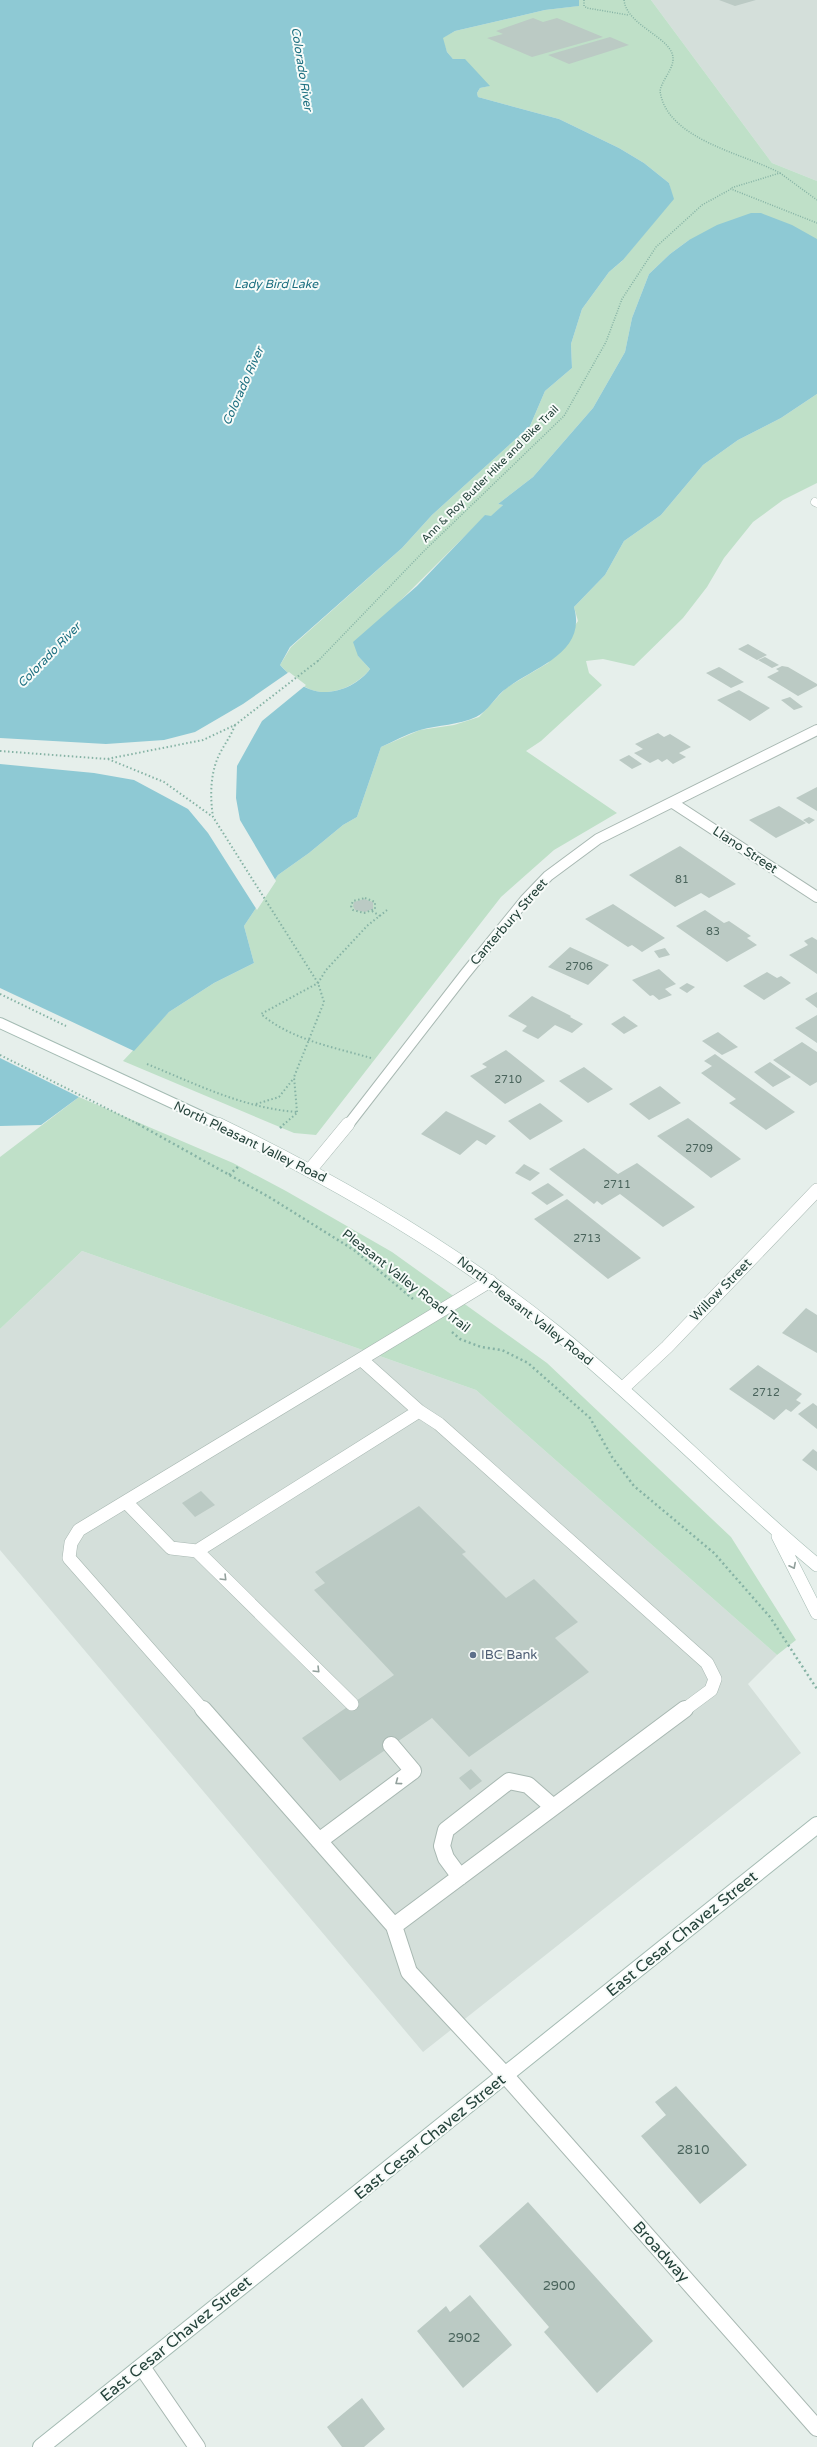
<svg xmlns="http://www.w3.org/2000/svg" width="817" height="2447" viewBox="0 0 817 2447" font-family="'Varela Round',sans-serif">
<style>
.built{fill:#d4dfda}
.green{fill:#bfe0c8}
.water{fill:#8ec9d4}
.pier{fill:#e6efeb}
.building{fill:#bbcac4}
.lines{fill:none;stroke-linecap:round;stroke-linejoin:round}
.service-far1-casing{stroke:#a8b8b2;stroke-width:14}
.service-casing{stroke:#a8b8b2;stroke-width:18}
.minor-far3-casing{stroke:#a8b8b2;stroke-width:9}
.minor-far2-casing{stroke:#a8b8b2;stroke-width:12}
.minor-far1-casing{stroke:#a8b8b2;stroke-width:14}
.minor-casing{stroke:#a8b8b2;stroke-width:18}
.secondary-far2-casing{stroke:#a4bbb3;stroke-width:12}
.secondary-far1-casing{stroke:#a4bbb3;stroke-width:14}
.secondary-casing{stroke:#a4bbb3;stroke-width:18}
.path-far2{stroke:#86b3a5;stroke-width:1.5;stroke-dasharray:1 1.5;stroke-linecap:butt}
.path-far1{stroke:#86b3a5;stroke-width:2;stroke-dasharray:1.5 2.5;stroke-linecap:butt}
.path{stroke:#86b3a5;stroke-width:2.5;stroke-dasharray:2 3;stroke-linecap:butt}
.service-far1{stroke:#fff;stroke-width:13}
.service{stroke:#fff;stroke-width:16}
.minor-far3{stroke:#fff;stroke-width:8}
.minor-far2{stroke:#fff;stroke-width:10}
.minor-far1{stroke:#fff;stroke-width:13}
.minor{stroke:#fff;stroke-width:16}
.secondary-far2{stroke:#fff;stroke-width:10}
.secondary-far1{stroke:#fff;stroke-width:13}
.secondary{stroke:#fff;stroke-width:16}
.oneway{stroke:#92a09c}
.service-dot{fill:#5c6f8a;stroke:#f7fbf9;stroke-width:1.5}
.labels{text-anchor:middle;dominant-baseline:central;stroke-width:4;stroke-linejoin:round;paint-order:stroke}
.far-street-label{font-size:11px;fill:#24423a;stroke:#f7fbf9}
.number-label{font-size:11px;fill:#4a645c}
.far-water-label{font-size:12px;font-style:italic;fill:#1c6f80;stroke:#f7fbf9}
.street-label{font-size:13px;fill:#24423a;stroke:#f7fbf9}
.service-label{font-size:13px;fill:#4e5e75;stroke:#f7fbf9;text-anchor:start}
.near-number-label{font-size:13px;fill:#4a645c}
.near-street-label{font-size:16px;fill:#24423a;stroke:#f7fbf9}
</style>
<rect width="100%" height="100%" fill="#e6efeb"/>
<path class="built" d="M 651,0 L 817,0 L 817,181 L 772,163 Z
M 82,1251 L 476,1390 L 777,1655 L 748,1684 L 801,1753 L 423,2052 L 0,1550 L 0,1329 Z"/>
<path class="green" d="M 579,0 L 651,0 L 772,163 L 817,181 L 817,239 L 689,240 L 670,254 L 649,274 L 632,318 L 625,352 L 593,408 L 533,477 L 498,504 L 503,505 L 491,517 L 485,516 L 400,601 L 358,656 L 370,669 C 357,686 330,698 309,689 C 297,683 289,674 280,665 L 291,647 L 402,548 L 432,515 L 530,426 L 545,391 L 572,368 L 571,344 L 582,309 L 609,272 L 622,261 L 673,199 L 669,183 L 644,163 L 619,148 L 559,119 L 478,97 L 477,93 L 480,88 L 489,86 L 460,60 L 453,59 L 447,52 L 442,38 L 455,31 L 545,10 L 578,6 Z
M 817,394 L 817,483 L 783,500 L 753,522 L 724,558 L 707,587 L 683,618 L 634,666 L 603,659 L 586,661 L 589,673 L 602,685 L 541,741 L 526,751 L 617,813 L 554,850 L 501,897 L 316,1135 L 294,1133 L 123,1061 L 169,1012 L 214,983 L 254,963 L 244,926 L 278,875 L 309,853 L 343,825 L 357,817 L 381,747 L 420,730 L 454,725 L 479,717 L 506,688 L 548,663 L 578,621 L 574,607 L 605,575 L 624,541 L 661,515 L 703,465 L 738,440 L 781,418 Z
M 79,1097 L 233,1163 L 286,1191 L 392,1252 L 547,1363 L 731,1537 L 796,1640 L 777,1655 L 476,1390 L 82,1251 L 0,1329 L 0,1157 Z"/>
<path class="water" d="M 0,0 L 579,0 L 579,6 L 545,10 L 455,31 L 443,38 L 447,52 L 453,59 L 465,59 L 490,86 L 480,88 L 477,93 L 478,97 L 559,119 L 619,148 L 644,163 L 669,183 L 674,199 L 623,260 L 609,272 L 582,309 L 571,344 L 572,368 L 545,391 L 530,426 L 432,515 L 402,548 L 290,647 L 280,665 C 289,674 297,684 309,689 C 330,698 358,686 370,669 L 358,656 L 353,642 L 417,586 L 485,515 L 491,516 L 503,505 L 498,504 L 533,477 L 593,408 L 625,352 L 632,318 L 649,274 L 670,254 L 689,240 L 717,225 L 751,213 L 761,213 L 792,225 L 817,239 L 817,394 L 781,418 L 738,440 L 703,465 L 661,515 L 624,541 L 605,575 L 574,607 C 587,653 536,666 507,688 C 496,695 488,712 476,717 C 458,725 439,725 420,730 C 407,734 394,741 381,747 L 357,817 L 343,825 L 309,853 L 278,875 L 244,926 L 254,963 L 214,983 L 169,1012 L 134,1051 L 0,988 Z
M 0,1058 L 79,1097 L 41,1125 L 0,1126 Z"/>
<path class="pier" d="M 289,672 L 306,685 L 262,721 L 237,766 L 236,798 L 240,820 L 276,881 L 257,910 L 208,833 L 188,809 L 134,780 L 94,773 L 0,764 L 0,738 L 106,744 L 164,740 L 195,732 L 243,704 Z"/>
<path class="building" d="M 719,0 L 756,0 L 735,6 Z
M 533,18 L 543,22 L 557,18 L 603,37 L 532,57 L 487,38 L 503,34 L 496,31 Z
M 610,37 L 629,45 L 569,64 L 548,55 Z
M 748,644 L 767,655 L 757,660 L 738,649 Z
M 765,657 L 779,665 L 772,668 L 758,660 Z
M 782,666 L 788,667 L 817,684 L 817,686 L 798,696 L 767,677 L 779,671 L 776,669 Z
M 719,667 L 721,668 L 744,682 L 731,688 L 706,673 Z
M 739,690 L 770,708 L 750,721 L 717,700 Z
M 790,697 L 803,707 L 794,710 L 781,700 Z
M 658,733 L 664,737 L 670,734 L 691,747 L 679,753 L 686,757 L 673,764 L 667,759 L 662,762 L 658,759 L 650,763 L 634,753 L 643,749 L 635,744 Z
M 629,755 L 642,764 L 632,769 L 619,760 Z
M 817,787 L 817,811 L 796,798 Z
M 779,806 L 806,823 L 776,838 L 749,820 Z
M 809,817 L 815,820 L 809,824 L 803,820 Z
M 680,846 L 736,884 L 709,898 L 701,893 L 675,907 L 629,875 Z
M 364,899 L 373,902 L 373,909 L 365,912 L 355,910 L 353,906 L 354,902 Z
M 613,904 L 665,938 L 642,952 L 632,945 L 628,947 L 585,919 Z
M 705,910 L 724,923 L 729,921 L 751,936 L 747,938 L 757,945 L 727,962 L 676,926 Z
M 812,937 L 817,940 L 817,974 L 789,955 L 808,945 L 804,941 Z
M 570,947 L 609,965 L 588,985 L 548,967 Z
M 665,948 L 670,955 L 659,958 L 654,951 Z
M 659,969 L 676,984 L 665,989 L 672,995 L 659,1000 L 653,995 L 650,996 L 632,980 Z
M 767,972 L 777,978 L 781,976 L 791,983 L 764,1000 L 743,986 Z
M 687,983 L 695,987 L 687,993 L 679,988 Z
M 817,992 L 817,1008 L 805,999 Z
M 532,996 L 571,1016 L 570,1017 L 583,1024 L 572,1033 L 555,1025 L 538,1039 L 522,1031 L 527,1026 L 508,1016 Z
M 817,1015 L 817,1043 L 795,1028 Z
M 624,1016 L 638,1026 L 624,1034 L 611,1024 Z
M 718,1032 L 738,1047 L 722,1055 L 702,1041 Z
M 802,1042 L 817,1052 L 817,1082 L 810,1086 L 773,1060 Z
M 506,1050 L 545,1081 L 505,1104 L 470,1076 L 487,1067 L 482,1064 Z
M 715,1054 L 795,1112 L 766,1130 L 729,1103 L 736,1099 L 701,1073 L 712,1066 L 704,1061 Z
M 770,1062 L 791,1077 L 773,1087 L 754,1072 Z
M 584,1067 L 613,1089 L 588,1103 L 559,1081 Z
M 660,1086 L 681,1103 L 649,1120 L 629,1104 Z
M 540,1103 L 563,1121 L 530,1140 L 508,1121 Z
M 446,1111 L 496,1136 L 486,1145 L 477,1140 L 460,1155 L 421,1134 Z
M 688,1118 L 741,1159 L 711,1178 L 657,1136 Z
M 584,1148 L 618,1174 L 637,1163 L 695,1207 L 663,1227 L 620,1194 L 602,1205 L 597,1201 L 594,1204 L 549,1169 Z
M 524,1164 L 540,1173 L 530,1181 L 515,1173 Z
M 548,1183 L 564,1195 L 547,1205 L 531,1193 Z
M 567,1199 L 641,1258 L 608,1279 L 534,1219 Z
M 806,1308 L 817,1315 L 817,1353 L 782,1333 Z
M 758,1365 L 802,1394 L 796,1400 L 801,1403 L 791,1412 L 786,1409 L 774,1420 L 729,1389 Z
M 813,1403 L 817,1406 L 817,1429 L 798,1414 Z
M 813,1449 L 817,1452 L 817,1471 L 802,1460 Z
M 201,1491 L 215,1505 L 195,1517 L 182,1503 Z
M 419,1506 L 466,1552 L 462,1554 L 506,1598 L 534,1579 L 578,1622 L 555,1638 L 589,1672 L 469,1757 L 432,1718 L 340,1781 L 302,1738 L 394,1675 L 314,1590 L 325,1583 L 315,1572 Z
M 471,1769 L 482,1781 L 470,1790 L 459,1778 Z
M 676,2086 L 747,2165 L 700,2204 L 641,2136 L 666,2115 L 655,2102 Z
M 528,2202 L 653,2341 L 597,2393 L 544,2332 L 549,2327 L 479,2246 Z
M 470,2295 L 512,2345 L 463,2388 L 417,2331 L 446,2306 L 450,2312 Z
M 362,2398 L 385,2429 L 364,2447 L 342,2447 L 327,2427 Z"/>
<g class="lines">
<g class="service-far1-casing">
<path id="service-far1" d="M 362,1360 L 419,1411 L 439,1424 L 707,1663 L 715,1679 L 711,1690 L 684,1710
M 126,1502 L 171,1548 L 197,1551 L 419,1411
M 197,1551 L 352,1704
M 203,1710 L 69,1558 L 71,1543 L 79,1530 L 490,1281"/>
</g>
<g class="service-casing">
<path id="service" d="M 203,1709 L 394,1926 L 409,1972 L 506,2076
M 319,1841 L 413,1771 L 391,1745
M 460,1877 L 446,1858 L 442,1846 L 446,1830 L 509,1781 L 528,1785 L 553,1807
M 394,1926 L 685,1709
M 142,2367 L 197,2447"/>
</g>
<g class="minor-far3-casing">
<path id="minor-far3" d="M 815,502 L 817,503"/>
</g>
<g class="minor-far2-casing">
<path id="minor-far2" d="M 673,803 L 817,897
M 348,1125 L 465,974 L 525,900 L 548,876 L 598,839 L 817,730"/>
</g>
<g class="minor-far1-casing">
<path id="minor-far1" d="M 310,1170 L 348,1124
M 623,1388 L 667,1347 L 817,1190"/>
</g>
<g class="minor-casing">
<path id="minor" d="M 506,2076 L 817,2428"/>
</g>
<g class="secondary-far2-casing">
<path id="secondary-far2" d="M 0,1023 L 220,1125"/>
</g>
<g class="secondary-far1-casing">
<path id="secondary-far1" d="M 218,1124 C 338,1182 452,1248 556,1332 C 647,1406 727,1490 817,1565
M 778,1536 L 817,1613"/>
</g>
<g class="secondary-casing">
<path id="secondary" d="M 41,2447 L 817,1825"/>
</g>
<path class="path-far2" d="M 584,0 L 584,6 L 587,8 L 628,15
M 624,0 C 627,27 675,38 673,60 C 672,71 662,80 660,91 C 667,140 743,153 780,173 L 731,188
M 780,173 L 817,200
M 318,661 L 424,551 L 564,416 L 606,342 L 622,299 L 656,247 L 702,205 L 731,189 L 817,223"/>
<path class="path-far1" d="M 235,725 C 231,736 224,745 219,755 C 210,774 210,797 213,817 L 318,983 L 324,1002 L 294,1077 L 297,1112
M 0,751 L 107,759 L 203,740 L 235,725 L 319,660
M 108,759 L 164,782 L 213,817
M 365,898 L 375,902 L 375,909 L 364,913 L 353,910 L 351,906 L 353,901 Z
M 372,911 L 380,916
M 0,994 L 66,1026
M 0,1055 L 140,1125
M 371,1058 C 333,1047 292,1040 261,1014 L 318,983 L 326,970 L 367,926 L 387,910
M 147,1064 C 196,1084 243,1108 297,1112
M 256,1104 L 279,1097 L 294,1078
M 283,1125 L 297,1113"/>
<path class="path" d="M 138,1124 L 269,1197 L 354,1250 L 413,1299
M 280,1128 L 284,1124
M 229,1175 L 240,1165
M 452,1332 L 460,1339 L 481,1347 L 502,1350 L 528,1363 L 590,1418 L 612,1457 L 634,1486 L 714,1553 L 770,1617 L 817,1689"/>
<use href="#service-far1" class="service-far1"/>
<use href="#service" class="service"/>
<use href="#minor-far3" class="minor-far3"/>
<use href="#minor-far2" class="minor-far2"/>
<use href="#minor-far1" class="minor-far1"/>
<use href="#minor" class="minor"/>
<use href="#secondary-far2" class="secondary-far2"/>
<use href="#secondary-far1" class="secondary-far1"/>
<use href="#secondary" class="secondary"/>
</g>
<defs><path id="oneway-chevron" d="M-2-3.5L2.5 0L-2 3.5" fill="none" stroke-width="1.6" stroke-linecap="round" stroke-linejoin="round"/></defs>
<g class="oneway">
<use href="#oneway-chevron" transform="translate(793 1566) rotate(63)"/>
<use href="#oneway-chevron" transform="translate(224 1578) rotate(45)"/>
<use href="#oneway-chevron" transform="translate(317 1670) rotate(45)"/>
<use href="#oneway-chevron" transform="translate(398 1782) rotate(143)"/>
</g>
<circle class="service-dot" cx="473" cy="1655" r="4"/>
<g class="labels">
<g class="far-street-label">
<text transform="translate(490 474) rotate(-45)">Ann &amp; Roy Butler Hike and Bike Trail</text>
</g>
<g class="number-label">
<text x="682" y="879">81</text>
<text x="713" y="931">83</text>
<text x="579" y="966">2706</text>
<text x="508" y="1079">2710</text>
<text x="699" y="1148">2709</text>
<text x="617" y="1184">2711</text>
<text x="587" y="1238">2713</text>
<text x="766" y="1392">2712</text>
</g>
<g class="far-water-label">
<text transform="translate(302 69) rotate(81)">Colorado River</text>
<text x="276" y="284">Lady Bird Lake</text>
<text transform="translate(243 386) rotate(-66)">Colorado River</text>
<text transform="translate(49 655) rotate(-46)">Colorado River</text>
</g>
<g class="street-label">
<text transform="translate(745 850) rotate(33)">Llano Street</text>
<text transform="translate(509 922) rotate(-49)">Canterbury Street</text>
<text transform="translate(250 1142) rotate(26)">North Pleasant Valley Road</text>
<text transform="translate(406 1281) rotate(38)">Pleasant Valley Road Trail</text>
<text transform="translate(721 1290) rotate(-46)">Willow Street</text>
<text transform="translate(525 1311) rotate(38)">North Pleasant Valley Road</text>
</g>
<g class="service-label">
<text x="481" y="1655">IBC Bank</text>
</g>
<g class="near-number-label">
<text x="693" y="2150">2810</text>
<text x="559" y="2286">2900</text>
<text x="464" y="2338">2902</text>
</g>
<g class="near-street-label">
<text transform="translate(682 1934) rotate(-39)">East Cesar Chavez Street</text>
<text transform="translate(430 2137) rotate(-39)">East Cesar Chavez Street</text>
<text transform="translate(661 2252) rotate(48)">Broadway</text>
<text transform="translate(176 2339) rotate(-39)">East Cesar Chavez Street</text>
</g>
</g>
</svg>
